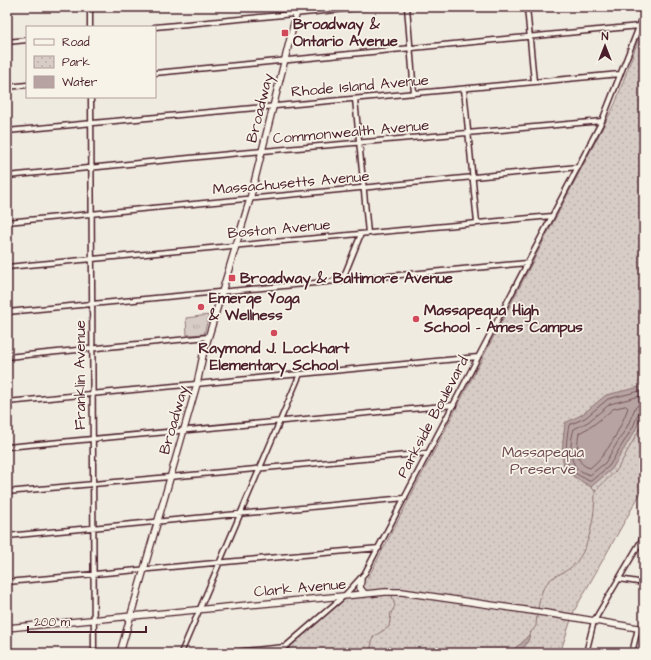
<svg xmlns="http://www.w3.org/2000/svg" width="651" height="660" viewBox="0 0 651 660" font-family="'Architects Daughter',sans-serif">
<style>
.grass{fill:url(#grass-tufts);stroke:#917678}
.park{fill:url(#park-dots);stroke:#917678}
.water{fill:#b7a4a2;stroke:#8b6f72}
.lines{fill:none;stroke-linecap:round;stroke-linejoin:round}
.shore{stroke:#76545b;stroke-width:1}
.stream{stroke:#8b6f72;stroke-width:1}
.street-casing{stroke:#4a1f2b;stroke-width:7}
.secondary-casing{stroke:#4a1f2b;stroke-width:8}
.street{stroke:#f7f3e8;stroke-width:4}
.secondary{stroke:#f7f3e8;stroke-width:5.5}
.poi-dot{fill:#d1495b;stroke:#f7f3e8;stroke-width:1.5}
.labels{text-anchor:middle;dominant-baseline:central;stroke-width:3.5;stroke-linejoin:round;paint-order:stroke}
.poi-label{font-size:15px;font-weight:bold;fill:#4a1f2b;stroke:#f7f3e8;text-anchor:start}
.street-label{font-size:15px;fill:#4a1f2b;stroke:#f7f3e8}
.park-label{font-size:15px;fill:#6e4a52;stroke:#f7f3e8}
</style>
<defs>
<pattern id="grass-tufts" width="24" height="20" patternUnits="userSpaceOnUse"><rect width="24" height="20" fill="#d8cdc6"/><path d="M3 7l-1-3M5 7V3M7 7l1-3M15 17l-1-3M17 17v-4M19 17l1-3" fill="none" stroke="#bbb0aa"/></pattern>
<pattern id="park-dots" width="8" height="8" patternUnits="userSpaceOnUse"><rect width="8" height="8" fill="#d8cdc6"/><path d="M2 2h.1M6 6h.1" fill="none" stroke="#bbb0aa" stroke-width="1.8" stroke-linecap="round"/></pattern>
</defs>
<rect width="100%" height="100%" fill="#f0ebe0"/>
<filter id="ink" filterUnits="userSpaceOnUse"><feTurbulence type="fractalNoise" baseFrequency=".025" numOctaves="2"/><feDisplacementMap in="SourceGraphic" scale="8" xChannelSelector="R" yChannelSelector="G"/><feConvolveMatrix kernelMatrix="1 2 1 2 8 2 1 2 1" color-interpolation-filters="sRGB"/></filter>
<g filter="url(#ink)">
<path class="grass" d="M 209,315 L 204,334 L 187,335 L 186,318 Z"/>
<path class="park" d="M 644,24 L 644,487 L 574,611 L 560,653 L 283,653 L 369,576 L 615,104 Z"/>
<path class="water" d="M 644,386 L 644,408 L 636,429 L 612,469 L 591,487 C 583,482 574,478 567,471 C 559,463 564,434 565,423 L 583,414 L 606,395 Z
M 531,632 L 528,641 L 520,653 L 515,653 L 516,647 L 522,643 Z"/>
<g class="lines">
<path class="shore" d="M 644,390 L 608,399 L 585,418 L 569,425 C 567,435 563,461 571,469 C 576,475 583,477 589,481 L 591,481 L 609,466 L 633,427 L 639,412 L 644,409
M 644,395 L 610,404 L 588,422 L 574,429 C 571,438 569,455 574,464 C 576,470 585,473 590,475 L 605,463 L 628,425 L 635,408 L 638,405 L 644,404
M 626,406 L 628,408 C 620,429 608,454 590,468 C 574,464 577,446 579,433 L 592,426 L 613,409 Z"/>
<path class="stream" d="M 591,487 L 595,491
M 538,609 C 540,597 542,584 554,577 C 559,574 565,572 570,568 C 590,553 595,514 595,491 L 617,470 L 644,421
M 530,633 L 536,626 L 537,614
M 370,653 L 373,637 L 389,627 L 391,613 L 395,606 L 392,596"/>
<g class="street-casing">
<path id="street" d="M 90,7 L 90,27
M 407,7 L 414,93
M 527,7 L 534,82
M 155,27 L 367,7
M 7,42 L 27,40
M 155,73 L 639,26
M 7,87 L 27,85
M 464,89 L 477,223
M 91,97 L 94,653
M 355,99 L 368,233
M 7,131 L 620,74
M 7,176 L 240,153 L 602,121
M 7,222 L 578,167
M 7,267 L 552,216
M 342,281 L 361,234
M 7,312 L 527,263
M 7,357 L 208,337
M 7,402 L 478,357
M 7,447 L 454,405
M 7,492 L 428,453
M 7,536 L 405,498
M 619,579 L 644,583
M 7,582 L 379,548
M 181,653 L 300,374
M 224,653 L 285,647
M 278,653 L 344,596 L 365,573 L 602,121 L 644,14
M 586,653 L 594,621 L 644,536
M 632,653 L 638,628"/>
</g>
<g class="secondary-casing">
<path id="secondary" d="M 361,579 L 360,588 L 365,594
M 7,628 L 385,592 L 402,592 L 546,613 L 644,629
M 120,653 L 197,384 L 203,355 L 250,199 L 298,7"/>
</g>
<use href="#street" class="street"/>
<use href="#secondary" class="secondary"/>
</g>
</g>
<g class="poi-dot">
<rect x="281" y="29" width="8" height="8" rx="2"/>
<rect x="228" y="274" width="8" height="8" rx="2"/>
<circle cx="201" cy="307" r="4"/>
<circle cx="416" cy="319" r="4"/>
<circle cx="274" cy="333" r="4"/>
</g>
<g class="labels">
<g class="poi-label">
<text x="293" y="24">Broadway &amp;<tspan x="293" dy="17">Ontario Avenue</tspan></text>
<text x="240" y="278">Broadway &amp; Baltimore Avenue</text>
<text x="209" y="298">Emerge Yoga<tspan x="209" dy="17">&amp; Wellness</tspan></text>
<text x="424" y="310">Massapequa High<tspan x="424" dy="17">School - Ames Campus</tspan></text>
<text x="274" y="348" text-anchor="middle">Raymond J. Lockhart<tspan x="274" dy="17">Elementary School</tspan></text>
</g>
<g class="street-label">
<text transform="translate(360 86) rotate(-5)">Rhode Island Avenue</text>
<text transform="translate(260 108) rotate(-76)">Broadway</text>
<text transform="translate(351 132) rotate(-5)">Commonwealth Avenue</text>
<text transform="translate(291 183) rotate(-5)">Massachusetts Avenue</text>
<text transform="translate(279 229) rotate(-5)">Boston Avenue</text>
<text transform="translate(80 375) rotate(-90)">Franklin Avenue</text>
<text transform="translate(433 417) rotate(-62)">Parkside Boulevard</text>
<text transform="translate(174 420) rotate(-74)">Broadway</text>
<text transform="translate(300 588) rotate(-5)">Clark Avenue</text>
</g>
<g class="park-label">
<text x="543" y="452">Massapequa<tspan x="543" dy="17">Preserve</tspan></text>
</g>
</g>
<rect width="651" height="660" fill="none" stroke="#f7f3e8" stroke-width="24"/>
<rect x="12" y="12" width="627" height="636" fill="none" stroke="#4a1f2b" stroke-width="1.5" filter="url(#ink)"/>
<rect x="26" y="26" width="130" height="72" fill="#f7f3e8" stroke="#b29e9c"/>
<rect x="34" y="39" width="20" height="6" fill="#f7f3e8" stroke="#b29e9c"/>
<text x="62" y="46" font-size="12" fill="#4a1f2b">Road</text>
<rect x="34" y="56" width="20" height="12" fill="url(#park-dots)" stroke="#b29e9c"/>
<text x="62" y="66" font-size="12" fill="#4a1f2b">Park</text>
<rect x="34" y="76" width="20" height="12" fill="#b7a4a2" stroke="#b29e9c"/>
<text x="62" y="86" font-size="12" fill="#4a1f2b">Water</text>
<g transform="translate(605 46)" stroke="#f7f3e8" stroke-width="3" paint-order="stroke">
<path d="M0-3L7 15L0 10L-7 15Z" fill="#4a1f2b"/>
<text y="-6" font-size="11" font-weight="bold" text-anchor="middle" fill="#4a1f2b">N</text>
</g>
<path d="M28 626v6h118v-6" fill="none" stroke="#4a1f2b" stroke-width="2"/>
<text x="34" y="626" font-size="12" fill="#4a1f2b" stroke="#f7f3e8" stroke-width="3" paint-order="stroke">200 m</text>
</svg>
